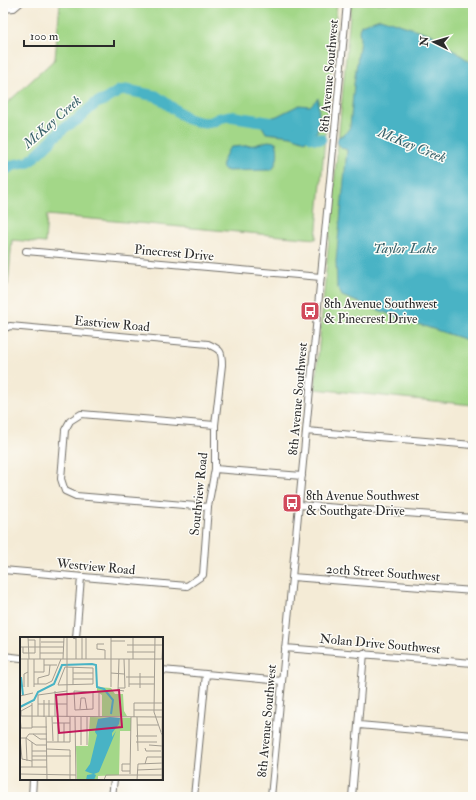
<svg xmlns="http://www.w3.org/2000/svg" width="476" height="800" viewBox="0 0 476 800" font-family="'IM FELL Double Pica',serif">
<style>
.green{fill:#a3d788;stroke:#67815a}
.water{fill:#48b3c5;stroke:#3a6f78}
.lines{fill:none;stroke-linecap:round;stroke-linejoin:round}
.river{stroke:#48b3c5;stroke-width:11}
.minor-casing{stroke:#716e67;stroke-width:8}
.minor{stroke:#fff;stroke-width:6}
.labels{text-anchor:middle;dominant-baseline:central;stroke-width:3;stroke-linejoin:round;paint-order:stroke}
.street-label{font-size:13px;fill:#2b2b2b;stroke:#fdfcf7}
.poi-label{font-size:13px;fill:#2b2b2b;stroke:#fdfcf7;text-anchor:start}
.water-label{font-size:14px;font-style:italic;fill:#376169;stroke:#fdfcf7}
.inset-river{fill:none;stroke:#48b3c5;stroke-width:2}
.inset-road{fill:none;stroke:#a49e92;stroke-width:1}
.view{fill:#c2185b;fill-opacity:0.15;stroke:#c2185b;stroke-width:2}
.inset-edge{fill:none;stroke:#2b2b2b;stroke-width:2}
</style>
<rect width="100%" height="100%" fill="#fdfcf7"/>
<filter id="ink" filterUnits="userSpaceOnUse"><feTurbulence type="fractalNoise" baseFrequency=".025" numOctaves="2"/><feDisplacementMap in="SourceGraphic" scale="8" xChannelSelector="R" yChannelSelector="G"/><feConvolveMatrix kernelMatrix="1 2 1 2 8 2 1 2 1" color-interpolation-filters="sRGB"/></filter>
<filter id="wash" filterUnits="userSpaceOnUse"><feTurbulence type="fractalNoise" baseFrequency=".012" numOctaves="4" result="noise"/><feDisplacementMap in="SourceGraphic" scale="16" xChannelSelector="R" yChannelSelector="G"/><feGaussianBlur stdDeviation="0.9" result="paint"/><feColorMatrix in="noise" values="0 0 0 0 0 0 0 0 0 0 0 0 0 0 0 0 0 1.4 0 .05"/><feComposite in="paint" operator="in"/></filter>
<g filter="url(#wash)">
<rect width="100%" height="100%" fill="#f4ebd6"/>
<path class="green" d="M 60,3 L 337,3 L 316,239 L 47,215 L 45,243 L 12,240 L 8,285 L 3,285 L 3,103 L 6,104 L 55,59 Z
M 351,3 L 473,3 L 473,405 L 315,389 Z"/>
<path class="water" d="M 380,18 L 433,35 L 473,64 L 473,342 L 399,318 L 342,296 L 337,286 L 336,261 L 347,150 L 342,148 L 337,143 L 338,137 L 345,134 L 350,127 L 354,84 L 360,40 L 359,30 L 361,25 Z
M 318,98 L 319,119 L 317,132 L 313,134 L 305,141 L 291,136 L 266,133 L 259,121 L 277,116 L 299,105 L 310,106 Z
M 268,141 L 276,142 C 279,152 278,162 272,170 L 228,171 L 223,169 L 222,163 L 228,150 L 232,147 L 255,145 Z"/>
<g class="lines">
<path class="river" d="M 298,130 L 314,138 L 321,139
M 3,171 L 14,165 L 29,162 L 65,127 L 77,120 L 96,103 L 105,100 L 119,91 L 127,90 L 156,96 L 188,119 L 198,122 L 205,123 L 212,122 L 220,118 L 229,116 L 274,123"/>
</g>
</g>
<g filter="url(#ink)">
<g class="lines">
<g class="minor-casing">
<path id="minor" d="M 3,9 L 14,8 L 20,3
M 26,251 L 321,277
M 3,329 L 10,326 L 208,344 C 221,350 222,351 222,365 L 215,425 L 215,469 L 208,507 L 203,575 L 187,586 L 3,570
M 306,431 L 473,445
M 215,469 L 302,476
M 299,505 L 473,518
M 208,507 L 76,496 L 65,491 L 61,479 L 65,430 L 70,421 L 81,414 L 215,425
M 292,577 L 473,591
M 76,638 L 81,577
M 285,648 L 473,663
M 3,656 L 21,658
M 162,670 L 282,681
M 359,725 L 473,735
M 32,797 L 33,779
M 112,797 L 114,779
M 194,797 L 206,674
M 271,797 L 347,3
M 352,797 L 364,653"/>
</g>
<use href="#minor" class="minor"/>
</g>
</g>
<defs>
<g id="bus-square" transform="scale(1)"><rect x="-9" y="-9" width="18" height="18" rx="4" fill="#d1495b" stroke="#fdfcf7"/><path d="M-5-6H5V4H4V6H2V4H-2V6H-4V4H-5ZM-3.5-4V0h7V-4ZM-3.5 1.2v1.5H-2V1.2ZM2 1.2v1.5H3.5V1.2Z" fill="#fff"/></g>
</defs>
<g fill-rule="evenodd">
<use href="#bus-square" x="310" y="311"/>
<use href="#bus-square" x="292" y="503"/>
</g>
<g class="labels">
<g class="street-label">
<text transform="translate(329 76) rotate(-85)">8th Avenue Southwest</text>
<text transform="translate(174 253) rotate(5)">Pinecrest Drive</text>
<text transform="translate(112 324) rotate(5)">Eastview Road</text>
<text transform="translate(298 399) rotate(-85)">8th Avenue Southwest</text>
<text transform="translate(199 494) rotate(-84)">Southview Road</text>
<text transform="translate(96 567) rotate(5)">Westview Road</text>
<text transform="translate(383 573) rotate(4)">20th Street Southwest</text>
<text transform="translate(380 644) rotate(5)">Nolan Drive Southwest</text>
<text transform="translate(267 721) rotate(-85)">8th Avenue Southwest</text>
</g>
<g class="poi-label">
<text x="324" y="304">8th Avenue Southwest<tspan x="324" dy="15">&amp; Pinecrest Drive</tspan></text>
<text x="306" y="496">8th Avenue Southwest<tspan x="306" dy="15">&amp; Southgate Drive</tspan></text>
</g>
<g class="water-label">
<text transform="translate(52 122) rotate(-41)">McKay Creek</text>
<text transform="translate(412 145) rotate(22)">McKay Creek</text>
<text x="405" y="248">Taylor Lake</text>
</g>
</g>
<g transform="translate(20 637)">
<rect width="143" height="143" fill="#f4ebd6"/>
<path d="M 77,50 L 91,51 L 95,57 L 103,57 L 104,74 L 107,79 L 82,79 L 82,58 L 77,55 ZM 70,80 L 111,81 L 111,94 L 100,94 L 99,138 L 78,139 L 78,143 L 57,143 L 56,109 L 68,109 Z" fill="#a3d788"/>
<path d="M 90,80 L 100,81 L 99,87 L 92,96 L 92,100 L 96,94 L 79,135 L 74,137 L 76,138 L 74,143 L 66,143 L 67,138 L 73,137 L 65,134 L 70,127 L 77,98 L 75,95 L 78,82 Z" fill="#48b3c5"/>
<path class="inset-river" d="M 1,40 L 3,58M 0,70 L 14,63 L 18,55 L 34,47 L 42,28 L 72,27 L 76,28 L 77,50 L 84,52 L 93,63 L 91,77"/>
<path class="inset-road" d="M 8,0 L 9,22M 20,0 L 20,22M 47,0 L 47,80M 109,0 L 135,0M 135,0 L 134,75 L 142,98 L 142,143M 56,2 L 53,1 L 62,0 L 62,22M 91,4 L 105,4M 21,5 L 44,5M 84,7 L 77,7 L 77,12 L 85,13 L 85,22M 107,8 L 143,8M 0,10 L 43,10M 3,10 L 3,16 L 15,16 L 15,3 L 8,3M 107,15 L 135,15M 20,16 L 43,16M 0,22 L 143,22M 14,22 L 14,50M 43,22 L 44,0M 56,22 L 56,1M 66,22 L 66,0M 99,22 L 98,53 L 104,54M 113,22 L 113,0M 142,22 L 143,0M 24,28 L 37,28M 45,30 L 73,31 L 73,47 L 38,48 ZM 53,30 L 53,48M 14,35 L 24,35 L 24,22M 53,36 L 73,36M 91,36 L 104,37M 120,36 L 120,51M 106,40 L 134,40M 53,42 L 73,42M 14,47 L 26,47 L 32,44 L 41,22M 18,47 L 18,41 L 29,38 L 30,28M 109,47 L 134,47M 4,50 L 4,37 L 8,35M 8,50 L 8,22M 91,50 L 91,0M 109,50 L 109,22M 98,51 L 105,51 L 104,22M 54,54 L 73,55 L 73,72 L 55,73 ZM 0,59 L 13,56M 18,67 L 47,67M 60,72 L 61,61 L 65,61 L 67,73M 114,73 L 142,73M 0,79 L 143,80M 0,79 L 1,91 L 12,91 L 12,66M 1,79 L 1,74 L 12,68M 18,79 L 18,58 L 47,54M 35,79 L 35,54M 24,80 L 24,63M 26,80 L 27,143M 29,80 L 29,63M 32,80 L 33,104M 55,80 L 56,143M 61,80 L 61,108M 67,80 L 67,108M 79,80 L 79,56M 114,80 L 114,66 L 143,66M 117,80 L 118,114M 33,86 L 50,86M 38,86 L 38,105M 117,88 L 138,88M 12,90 L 27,90M 142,95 L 143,23M 13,97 L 20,102 L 27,102M 116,99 L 137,99M 6,101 L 7,124M 6,101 L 16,108 L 27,108M 12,105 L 12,130M 27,105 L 50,105 L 50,80M 44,105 L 44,86M 116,105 L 137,105M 129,108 L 142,109M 125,111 L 126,114 L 141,114M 27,112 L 50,113 L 50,143M 12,114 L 27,114M 12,119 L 51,119M 12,123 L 27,123M 12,124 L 2,122 L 0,101 L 6,101 L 9,97 L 27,97M 110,127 L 102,127 L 102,134 L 110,134M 125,127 L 127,120 L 142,120M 0,130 L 27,130M 117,133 L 142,132M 0,137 L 56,138M 110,137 L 111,80M 84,143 L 86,138 L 143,138M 117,143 L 118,127 L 143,126"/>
<path class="view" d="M 99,53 L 102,90 L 39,96 L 36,58 Z"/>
<rect width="143" height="143" class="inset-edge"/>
</g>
<rect width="476" height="800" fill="none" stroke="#fdfcf7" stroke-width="16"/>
<g transform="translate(434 42) rotate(275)" stroke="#fdfcf7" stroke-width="3" paint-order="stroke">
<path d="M0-3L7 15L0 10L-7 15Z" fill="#2b2b2b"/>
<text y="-6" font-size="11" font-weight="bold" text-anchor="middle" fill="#2b2b2b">N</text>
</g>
<path d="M24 40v6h90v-6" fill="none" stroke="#2b2b2b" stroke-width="2"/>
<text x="30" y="40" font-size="12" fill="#2b2b2b" stroke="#fdfcf7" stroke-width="3" paint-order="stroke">100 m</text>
</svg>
